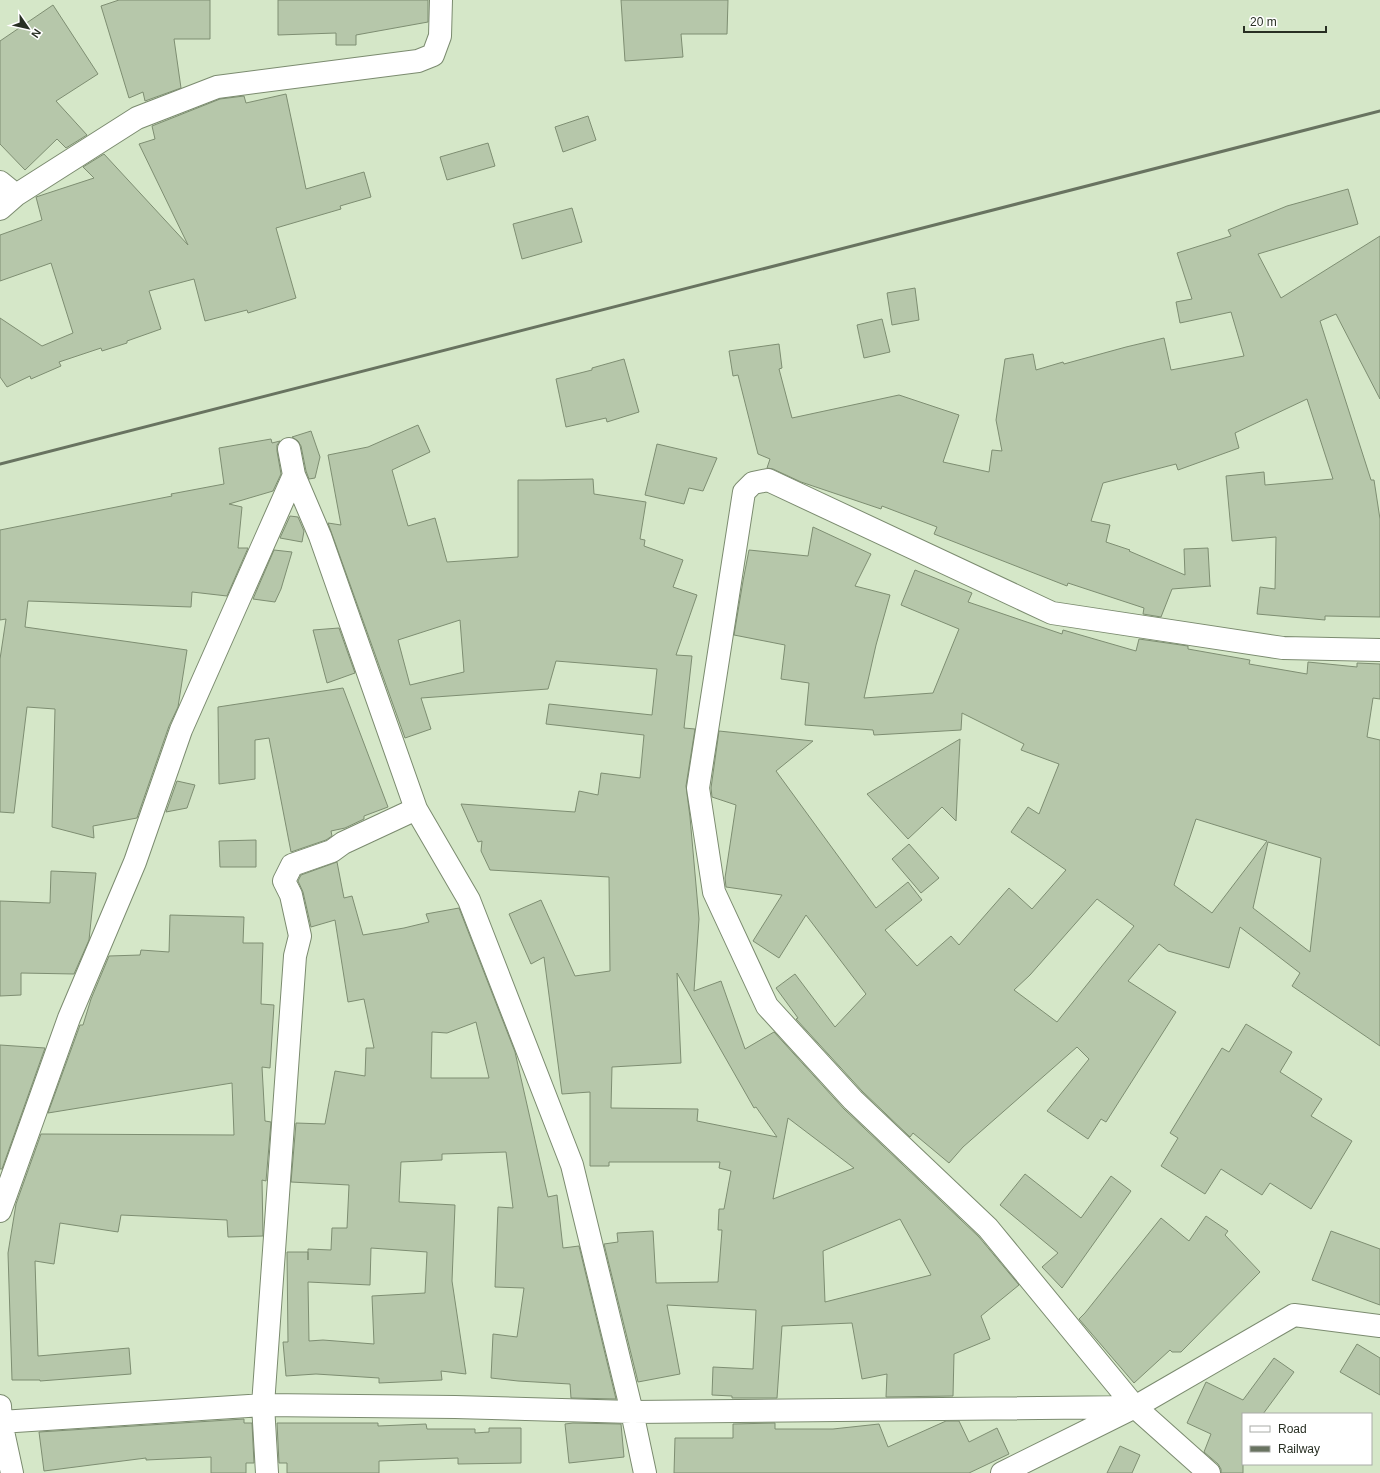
<svg xmlns="http://www.w3.org/2000/svg" width="1380" height="1473" viewBox="0 0 1380 1473" font-family="Arial,sans-serif">
<style>
.building{fill:#b6c7aa;stroke:#7e8e72;fill-rule:evenodd}
.lines{fill:none;stroke-linecap:round;stroke-linejoin:round}
.minor-casing{stroke:#7b8b6f;stroke-width:24}
.minor{stroke:#fff;stroke-width:22}
.rail{stroke:#687360;stroke-width:3}
</style>
<rect width="100%" height="100%" fill="#d5e7c8"/>
<path class="building" d="M 119,0 L 210,0 L 210,39 L 174,39 L 181,88 L 145,101 L 143,92 L 129,98 L 101,6 Z
M 278,0 L 428,0 L 428,22 L 356,35 L 356,45 L 336,45 L 336,33 L 278,35 Z
M 621,0 L 728,0 L 727,34 L 681,34 L 683,57 L 625,61 Z
M 53,5 L 98,74 L 56,101 L 87,135 L 66,148 L 57,139 L 25,170 L 0,144 L 0,41 Z
M 286,94 L 306,189 L 364,172 L 371,197 L 340,206 L 341,209 L 276,228 L 296,298 L 248,313 L 247,310 L 205,321 L 194,279 L 149,291 L 161,329 L 127,341 L 127,343 L 102,351 L 101,348 L 59,362 L 61,366 L 31,379 L 30,376 L 7,387 L 0,377 L 0,318 L 42,346 L 73,333 L 51,263 L 0,281 L 0,235 L 42,220 L 36,197 L 94,178 L 83,167 L 104,154 L 188,245 L 139,144 L 155,139 L 152,126 L 220,99 L 244,96 L 246,103 Z
M 588,116 L 596,140 L 563,152 L 555,127 Z
M 488,143 L 495,166 L 447,180 L 440,157 Z
M 1348,189 L 1358,224 L 1258,254 L 1281,298 L 1380,236 L 1380,399 L 1336,314 L 1320,321 L 1371,480 L 1374,480 L 1380,519 L 1380,617 L 1325,616 L 1325,620 L 1257,614 L 1260,587 L 1275,589 L 1276,537 L 1232,541 L 1226,476 L 1264,472 L 1265,485 L 1333,479 L 1307,399 L 1235,433 L 1239,448 L 1178,470 L 1176,464 L 1103,483 L 1091,521 L 1110,525 L 1106,542 L 1130,550 L 1129,551 L 1185,575 L 1184,549 L 1208,548 L 1210,586 L 1211,586 L 1172,589 L 1161,617 L 1143,614 L 1144,608 L 1068,583 L 1067,586 L 934,534 L 937,527 L 882,506 L 881,509 L 801,482 L 773,469 L 767,468 L 770,459 L 758,454 L 738,375 L 733,376 L 729,351 L 779,344 L 782,368 L 779,369 L 792,418 L 899,395 L 959,415 L 943,462 L 989,472 L 992,450 L 1002,451 L 996,420 L 1005,359 L 1033,354 L 1036,370 L 1063,362 L 1064,364 L 1126,347 L 1164,338 L 1171,370 L 1244,356 L 1231,312 L 1180,323 L 1176,302 L 1192,299 L 1177,253 L 1231,236 L 1228,230 L 1287,206 Z
M 572,208 L 582,242 L 522,259 L 513,224 Z
M 915,288 L 919,320 L 892,325 L 887,293 Z
M 882,319 L 890,352 L 864,358 L 857,325 Z
M 624,359 L 639,412 L 607,422 L 606,418 L 566,427 L 556,379 L 592,370 L 592,368 Z
M 418,425 L 430,452 L 392,470 L 408,526 L 435,518 L 447,562 L 518,557 L 518,480 L 542,480 L 593,479 L 594,494 L 646,502 L 640,539 L 645,540 L 644,546 L 683,560 L 673,587 L 697,595 L 676,655 L 692,656 L 684,728 L 695,729 L 686,786 L 690,817 L 699,919 L 694,991 L 721,981 L 745,1049 L 774,1032 L 844,1109 L 979,1237 L 1019,1285 L 981,1316 L 990,1339 L 954,1354 L 953,1396 L 886,1397 L 887,1374 L 862,1379 L 852,1323 L 782,1326 L 777,1398 L 732,1398 L 732,1396 L 712,1395 L 713,1367 L 753,1369 L 756,1310 L 667,1305 L 680,1374 L 638,1382 L 604,1244 L 618,1242 L 617,1233 L 653,1231 L 656,1283 L 718,1282 L 722,1230 L 718,1230 L 719,1209 L 724,1209 L 731,1171 L 719,1168 L 720,1162 L 609,1162 L 609,1166 L 590,1166 L 590,1092 L 562,1094 L 544,957 L 531,964 L 509,914 L 541,900 L 575,976 L 610,971 L 609,877 L 490,870 L 481,851 L 482,841 L 478,842 L 461,804 L 575,812 L 579,791 L 598,795 L 601,773 L 640,778 L 644,735 L 546,724 L 549,704 L 652,715 L 657,669 L 556,661 L 548,689 L 421,698 L 431,729 L 405,738 L 328,523 L 341,525 L 328,455 L 368,447 ZM 460,620 L 464,672 L 410,685 L 398,640 ZM 677,973 L 754,1108 L 756,1107 L 777,1137 L 697,1121 L 698,1109 L 611,1108 L 612,1067 L 681,1063 ZM 788,1118 L 854,1168 L 773,1199 ZM 900,1219 L 931,1275 L 825,1302 L 823,1251 Z
M 311,431 L 320,457 L 315,478 L 309,479 L 306,471 L 301,446 L 298,441 L 292,437 Z
M 271,439 L 272,443 L 280,441 L 277,445 L 277,451 L 281,474 L 273,491 L 229,504 L 242,507 L 238,548 L 248,548 L 227,596 L 192,592 L 191,607 L 28,601 L 25,627 L 187,650 L 178,707 L 169,726 L 137,818 L 93,826 L 94,838 L 52,827 L 55,709 L 27,707 L 14,813 L 0,812 L 0,659 L 6,619 L 0,620 L 0,530 L 172,496 L 171,494 L 224,484 L 219,448 Z
M 657,444 L 717,458 L 703,491 L 689,488 L 684,504 L 645,495 Z
M 290,516 L 298,517 L 304,531 L 302,542 L 280,538 Z
M 813,527 L 871,554 L 855,586 L 890,595 L 876,645 L 864,698 L 933,693 L 959,629 L 901,605 L 915,570 L 972,593 L 968,602 L 1062,634 L 1063,630 L 1136,651 L 1139,639 L 1188,646 L 1188,649 L 1250,660 L 1249,664 L 1307,674 L 1308,662 L 1357,667 L 1357,663 L 1380,664 L 1380,699 L 1373,698 L 1367,737 L 1380,740 L 1380,1046 L 1292,986 L 1300,973 L 1240,927 L 1229,968 L 1168,951 L 1159,944 L 1128,981 L 1176,1012 L 1106,1122 L 1101,1119 L 1088,1139 L 1047,1111 L 1089,1059 L 1077,1047 L 963,1147 L 949,1163 L 913,1133 L 910,1137 L 862,1091 L 796,1019 L 798,1018 L 776,988 L 795,974 L 835,1027 L 866,994 L 806,915 L 779,958 L 753,941 L 782,895 L 726,887 L 725,878 L 736,805 L 712,797 L 711,788 L 719,731 L 813,741 L 776,771 L 876,908 L 908,882 L 922,900 L 885,930 L 917,966 L 951,936 L 959,945 L 1009,888 L 1032,909 L 1066,870 L 1011,832 L 1028,807 L 1039,814 L 1059,764 L 1021,750 L 1024,744 L 962,713 L 961,730 L 874,735 L 873,730 L 805,725 L 809,683 L 781,679 L 785,645 L 734,635 L 743,581 L 749,550 L 808,556 ZM 1196,819 L 1267,841 L 1212,913 L 1174,885 ZM 1268,842 L 1321,858 L 1310,952 L 1253,908 ZM 1097,899 L 1134,926 L 1057,1022 L 1014,990 L 1030,975 Z
M 274,550 L 292,552 L 281,589 L 275,602 L 253,599 Z
M 339,628 L 355,673 L 327,683 L 313,630 Z
M 343,688 L 388,807 L 364,816 L 364,819 L 345,828 L 331,831 L 332,836 L 326,840 L 291,852 L 269,738 L 255,740 L 255,779 L 219,784 L 218,707 Z
M 960,739 L 956,821 L 942,807 L 908,839 L 867,794 Z
M 177,781 L 195,785 L 187,808 L 166,812 Z
M 256,840 L 256,867 L 220,867 L 219,841 Z
M 909,844 L 939,878 L 921,893 L 892,859 Z
M 337,862 L 344,898 L 352,896 L 363,935 L 404,928 L 429,922 L 426,914 L 459,908 L 515,1052 L 548,1197 L 557,1195 L 563,1248 L 579,1246 L 616,1399 L 571,1398 L 570,1384 L 518,1381 L 491,1378 L 493,1334 L 517,1337 L 524,1288 L 495,1287 L 498,1207 L 513,1208 L 506,1152 L 442,1154 L 442,1160 L 401,1162 L 399,1202 L 455,1205 L 452,1281 L 466,1374 L 441,1371 L 442,1380 L 379,1383 L 379,1378 L 316,1374 L 286,1376 L 283,1342 L 288,1342 L 287,1252 L 308,1252 L 308,1260 L 308,1249 L 331,1250 L 332,1228 L 347,1228 L 349,1185 L 291,1182 L 296,1123 L 325,1124 L 335,1071 L 365,1076 L 366,1048 L 374,1048 L 364,999 L 348,1002 L 335,920 L 311,927 L 303,892 L 298,881 L 301,875 ZM 476,1022 L 489,1078 L 431,1078 L 432,1032 L 447,1033 ZM 371,1248 L 427,1252 L 425,1293 L 372,1296 L 374,1344 L 323,1340 L 309,1341 L 308,1282 L 370,1285 Z
M 51,871 L 96,873 L 89,940 L 74,974 L 21,973 L 21,995 L 0,996 L 0,901 L 50,903 Z
M 170,915 L 244,917 L 243,943 L 263,943 L 261,1004 L 274,1005 L 270,1068 L 262,1067 L 265,1121 L 271,1122 L 266,1181 L 262,1180 L 263,1236 L 228,1237 L 227,1220 L 121,1215 L 118,1232 L 60,1223 L 54,1264 L 35,1261 L 38,1356 L 129,1348 L 131,1374 L 40,1381 L 40,1380 L 12,1380 L 8,1253 L 16,1204 L 41,1134 L 234,1135 L 232,1083 L 48,1113 L 80,1025 L 83,1025 L 91,999 L 109,956 L 140,955 L 141,950 L 169,952 Z
M 1246,1024 L 1292,1052 L 1280,1072 L 1322,1099 L 1311,1116 L 1352,1141 L 1311,1209 L 1270,1183 L 1262,1195 L 1221,1169 L 1205,1194 L 1161,1166 L 1178,1138 L 1170,1133 L 1222,1048 L 1229,1052 Z
M 0,1045 L 45,1048 L 2,1169 L 0,1169 Z
M 1025,1174 L 1081,1218 L 1111,1176 L 1131,1191 L 1062,1288 L 1042,1267 L 1058,1253 L 1000,1205 Z
M 1206,1216 L 1228,1231 L 1225,1235 L 1260,1272 L 1181,1352 L 1172,1352 L 1170,1350 L 1134,1383 L 1079,1319 L 1085,1313 L 1161,1218 L 1189,1241 Z
M 1331,1231 L 1380,1249 L 1380,1305 L 1312,1280 Z
M 1357,1344 L 1380,1358 L 1380,1395 L 1340,1372 Z
M 1274,1358 L 1294,1372 L 1263,1414 L 1243,1414 L 1243,1473 L 1221,1473 L 1221,1469 L 1218,1464 L 1204,1452 L 1211,1434 L 1187,1423 L 1206,1382 L 1243,1400 Z
M 244,1419 L 244,1423 L 252,1423 L 254,1463 L 246,1463 L 246,1473 L 211,1473 L 211,1457 L 146,1460 L 146,1458 L 44,1471 L 39,1432 Z
M 946,1421 L 959,1421 L 969,1442 L 997,1428 L 1009,1454 L 969,1473 L 674,1473 L 675,1438 L 733,1438 L 733,1424 L 775,1423 L 775,1429 L 833,1429 L 879,1424 L 888,1447 Z
M 277,1423 L 378,1423 L 378,1426 L 426,1424 L 427,1429 L 475,1429 L 475,1433 L 489,1432 L 489,1428 L 521,1428 L 521,1463 L 458,1464 L 458,1458 L 379,1461 L 379,1473 L 287,1473 L 287,1463 L 279,1463 Z
M 573,1423 L 621,1424 L 624,1457 L 569,1463 L 565,1424 Z
M 1120,1446 L 1140,1455 L 1132,1473 L 1107,1473 Z"/>
<g class="lines">
<g class="minor-casing">
<path id="minor" d="M 0,182 L 16,195
M 0,209 L 16,195 L 137,118 L 217,87 L 418,61 L 433,55 L 440,36 L 441,0
M 289,449 L 294,475 L 320,536 L 416,809 L 469,900 L 572,1165 L 632,1412 L 645,1473
M 0,1211 L 69,1018 L 135,862 L 181,730 L 294,475
M 0,1406 L 1,1422 L 12,1473
M 0,1422 L 263,1405 L 455,1407 L 632,1412 L 1135,1407
M 267,1473 L 263,1405 L 295,956 L 300,936 L 291,895 L 284,881 L 292,865 L 332,851 L 343,843 L 416,809
M 1002,1473 L 1135,1407 L 1294,1315 L 1380,1326
M 1209,1473 L 1135,1407 L 988,1228 L 853,1100 L 767,1006 L 714,892 L 698,788 L 744,492 L 753,483 L 768,480 L 1052,613 L 1283,648 L 1380,650"/>
</g>
<use href="#minor" class="minor"/>
<path class="rail" d="M 0,464 L 1380,111"/>
</g>
<rect x="1242" y="1413" width="130" height="52" fill="#ffffff" stroke="#a9aca7"/>
<rect x="1250" y="1426" width="20" height="6" fill="#ffffff" stroke="#a9aca7"/>
<text x="1278" y="1433" font-size="12" fill="#282f23">Road</text>
<rect x="1250" y="1446" width="20" height="6" fill="#687360" stroke="#a9aca7"/>
<text x="1278" y="1453" font-size="12" fill="#282f23">Railway</text>
<g transform="translate(28 28) rotate(124)" stroke="#ffffff" stroke-width="3" paint-order="stroke">
<path d="M0-3L7 15L0 10L-7 15Z" fill="#282f23"/>
<text y="-6" font-size="11" font-weight="bold" text-anchor="middle" fill="#282f23">N</text>
</g>
<path d="M1244 26v6h82v-6" fill="none" stroke="#282f23" stroke-width="2"/>
<text x="1250" y="26" font-size="12" fill="#282f23" stroke="#ffffff" stroke-width="3" paint-order="stroke">20 m</text>
</svg>
